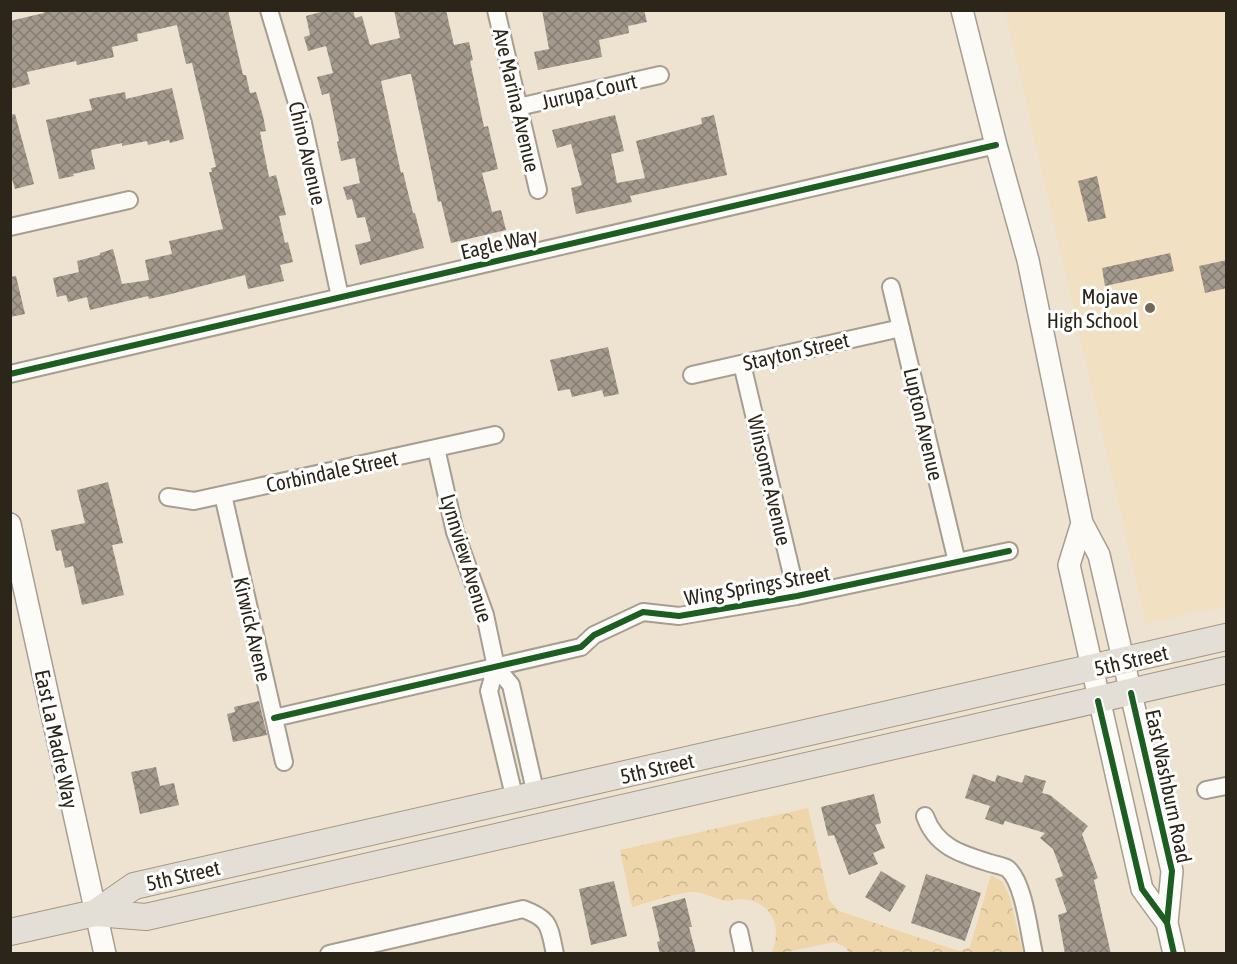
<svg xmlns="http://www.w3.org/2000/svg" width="1237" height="964" viewBox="0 0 1237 964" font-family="'Asap Condensed',sans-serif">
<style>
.built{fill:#f2e0c2}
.park{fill:url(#park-crowns)}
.building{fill:url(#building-cross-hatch)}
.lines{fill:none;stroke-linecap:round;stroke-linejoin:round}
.minor-casing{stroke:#a69e90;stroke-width:20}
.tertiary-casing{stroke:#a69e90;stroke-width:24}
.primary-casing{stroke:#a39883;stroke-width:28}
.minor{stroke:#fcfbf8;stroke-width:16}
.tertiary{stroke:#fcfbf8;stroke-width:21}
.primary{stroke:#e4dfd6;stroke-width:26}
.cycleway-casing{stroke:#fff;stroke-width:10}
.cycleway{stroke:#1b5e20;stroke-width:6}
.poi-dot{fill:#706859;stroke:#fff;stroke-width:2}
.labels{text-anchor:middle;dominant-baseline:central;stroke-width:6;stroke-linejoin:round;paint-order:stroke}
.street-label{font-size:21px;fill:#2c2519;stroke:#fff}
.poi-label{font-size:21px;fill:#2c2519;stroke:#fff;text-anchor:end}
</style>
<defs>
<pattern id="park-crowns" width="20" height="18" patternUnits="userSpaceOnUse" patternTransform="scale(1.5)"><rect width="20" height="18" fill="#eed5aa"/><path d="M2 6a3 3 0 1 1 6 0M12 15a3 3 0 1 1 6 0" fill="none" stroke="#ccb792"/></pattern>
<pattern id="building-cross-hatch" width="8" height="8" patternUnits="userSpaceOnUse" patternTransform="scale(1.5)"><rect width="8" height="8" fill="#a39a8d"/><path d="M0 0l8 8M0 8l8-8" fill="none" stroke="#857d72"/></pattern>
</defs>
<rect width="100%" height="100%" fill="#eee3d1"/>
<path class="built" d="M 1005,11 L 1226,11 L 1226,606 L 1146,624 Z"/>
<path class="park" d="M 808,808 L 829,900 L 839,911 L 959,951 L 970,947 L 991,875 L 1003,882 L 1010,898 L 1023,953 L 848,953 L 847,948 L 834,942 L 782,953 L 772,953 C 782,927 773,902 742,899 C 737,899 732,901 728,901 C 716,900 703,891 691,892 C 672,894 651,902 632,907 L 620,850 Z"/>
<path class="building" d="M 43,10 L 228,10 L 243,75 L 246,75 L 250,93 L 256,92 L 263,116 L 266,131 L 260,132 L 269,177 L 276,175 L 286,215 L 279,216 L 285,243 L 288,242 L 293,262 L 280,265 L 284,281 L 248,289 L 245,275 L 171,294 L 149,299 L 148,296 L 90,310 L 87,297 L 68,302 L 66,295 L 57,297 L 53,278 L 79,272 L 77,261 L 100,255 L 100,253 L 113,249 L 122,284 L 149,280 L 145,260 L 172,254 L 169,241 L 223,229 L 209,172 L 212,172 L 211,168 L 216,167 L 192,63 L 186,64 L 177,25 L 137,34 L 138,41 L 112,47 L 114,57 L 77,65 L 76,61 L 27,72 L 30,84 L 10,89 L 10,21 L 44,13 Z
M 328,10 L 353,10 L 355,18 L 362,16 L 370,45 L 400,38 L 394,10 L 446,10 L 454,45 L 469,42 L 473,60 L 470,61 L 484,127 L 488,126 L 498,169 L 482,173 L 492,212 L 501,210 L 506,230 L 451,243 L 441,201 L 438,202 L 411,74 L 409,74 L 381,81 L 401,173 L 403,172 L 413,213 L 415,213 L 424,248 L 360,265 L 355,245 L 371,241 L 365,217 L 357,218 L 352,199 L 347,200 L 343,187 L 360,183 L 355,158 L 341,161 L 337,142 L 339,141 L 329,93 L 322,95 L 317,77 L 333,73 L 326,46 L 308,51 L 304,37 L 310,35 L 306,16 Z
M 542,10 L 644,10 L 647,22 L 628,26 L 629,33 L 599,40 L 602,57 L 538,70 L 534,52 L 549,49 Z
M 172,88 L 184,139 L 170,143 L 169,140 L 148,145 L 147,141 L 122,146 L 122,143 L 91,150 L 95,169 L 73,174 L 74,176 L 59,179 L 46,120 L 92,110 L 89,99 L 125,92 L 126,99 Z
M 15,114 L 34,184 L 15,189 L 10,172 L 10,115 Z
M 615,115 L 624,151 L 611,154 L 617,183 L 645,178 L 636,141 L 702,124 L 701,118 L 714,115 L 727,175 L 630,196 L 632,202 L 576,214 L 571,188 L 582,185 L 571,144 L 557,148 L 552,130 Z
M 1097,176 L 1106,218 L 1088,222 L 1078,181 Z
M 1170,253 L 1174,271 L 1105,286 L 1102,268 Z
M 1227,260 L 1227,288 L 1205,293 L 1199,266 Z
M 16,276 L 25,314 L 10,317 L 10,277 Z
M 608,347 L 619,394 L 604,397 L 602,390 L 572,397 L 570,389 L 558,391 L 550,360 Z
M 108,482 L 123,543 L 112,545 L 124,595 L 82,605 L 73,566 L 65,568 L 61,550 L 56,551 L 51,530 L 85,523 L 77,490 Z
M 259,701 L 267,735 L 233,742 L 227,714 L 235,712 L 234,707 Z
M 156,767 L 160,786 L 174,783 L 179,805 L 140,814 L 131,772 Z
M 973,774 L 995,782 L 997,775 L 1022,783 L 1025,775 L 1046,781 L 1042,793 L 1050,795 L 1088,826 L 1082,834 L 1098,878 L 1094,880 L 1111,954 L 1065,954 L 1058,915 L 1067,912 L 1055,879 L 1063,876 L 1053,849 L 1040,838 L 1045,833 L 1005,821 L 1003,825 L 985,819 L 990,806 L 965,798 Z
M 874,794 L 881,823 L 875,825 L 885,848 L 873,853 L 878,864 L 849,875 L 834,835 L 828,836 L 821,807 Z
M 881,871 L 906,886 L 890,912 L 865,897 Z
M 926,874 L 981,893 L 965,941 L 911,923 Z
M 614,881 L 627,936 L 591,945 L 579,889 Z
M 685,898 L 692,927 L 689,927 L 696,954 L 660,954 L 657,942 L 660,941 L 652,907 Z"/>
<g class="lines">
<g class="minor-casing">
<path id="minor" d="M 269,10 L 303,123 L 340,297
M 496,10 L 538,190
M 518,107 L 660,75
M 10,227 L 129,200
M 891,287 L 957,562
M 742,364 L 797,596
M 10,374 L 996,145
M 692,375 L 901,328
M 436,448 L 455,532 L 485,615 L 496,667 L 511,685 L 536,795
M 223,495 L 284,762
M 168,497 L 194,501 L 495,435
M 496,667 L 489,691 L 515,800
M 274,718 L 581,647 L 594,635 L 643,612 L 679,616 L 797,596 L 1009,551
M 1206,790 L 1226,786
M 925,816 C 936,847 961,854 990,863 C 996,865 1004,866 1008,869 C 1024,883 1029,932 1034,954
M 739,931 L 744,954
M 329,954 L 523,909 C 551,919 549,927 555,954"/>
</g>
<g class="tertiary-casing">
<path id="tertiary" d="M 962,10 L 996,145 L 1028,260 L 1082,523 L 1099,555 L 1172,871 L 1167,923 L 1174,954
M 1082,523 L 1069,565 L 1142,889 L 1167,923
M 10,524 L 105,954"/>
</g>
<g class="primary-casing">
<path id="primary" d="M 95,913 L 134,886 L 1226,637
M 10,932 L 95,913 L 146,917 L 1226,670"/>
</g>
<use href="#minor" class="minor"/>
<use href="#tertiary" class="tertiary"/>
<use href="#primary" class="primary"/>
<g class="cycleway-casing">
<path id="cycleway" d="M 10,374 L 996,145
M 1131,693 L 1172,871 L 1167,923 L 1174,954
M 1098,701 L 1142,889 L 1167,923
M 274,718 L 581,647 L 594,635 L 643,612 L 679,616 L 797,596 L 1009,551"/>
</g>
<use href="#cycleway" class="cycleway"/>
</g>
<circle class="poi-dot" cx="1150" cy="308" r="6"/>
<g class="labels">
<g class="street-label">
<text transform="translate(589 91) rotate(-13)">Jurupa Court</text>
<text transform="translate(517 100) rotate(77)">Ave Marina Avenue</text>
<text transform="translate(308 153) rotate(77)">Chino Avenue</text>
<text transform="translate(499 243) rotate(-13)">Eagle Way</text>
<text transform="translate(796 351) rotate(-13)">Stayton Street</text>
<text transform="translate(924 424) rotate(77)">Lupton Avenue</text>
<text transform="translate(332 471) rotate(-12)">Corbindale Street</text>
<text transform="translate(770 480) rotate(77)">Winsome Avenue</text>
<text transform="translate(467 558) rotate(73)">Lynnview Avenue</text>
<text transform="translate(757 585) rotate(-10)">Wing Springs Street</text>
<text transform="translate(253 629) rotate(77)">Kirwick Avene</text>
<text transform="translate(1131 660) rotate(-13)">5th Street</text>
<text transform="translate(57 739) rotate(78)">East La Madre Way</text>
<text transform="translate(657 768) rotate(-13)">5th Street</text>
<text transform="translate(1169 786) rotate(78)">East Washburn Road</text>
<text transform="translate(183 875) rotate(-13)">5th Street</text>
</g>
<g class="poi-label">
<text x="1138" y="296">Mojave<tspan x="1138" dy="24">High School</tspan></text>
</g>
</g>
<rect width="1237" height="964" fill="none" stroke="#2c2519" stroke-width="24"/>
</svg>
